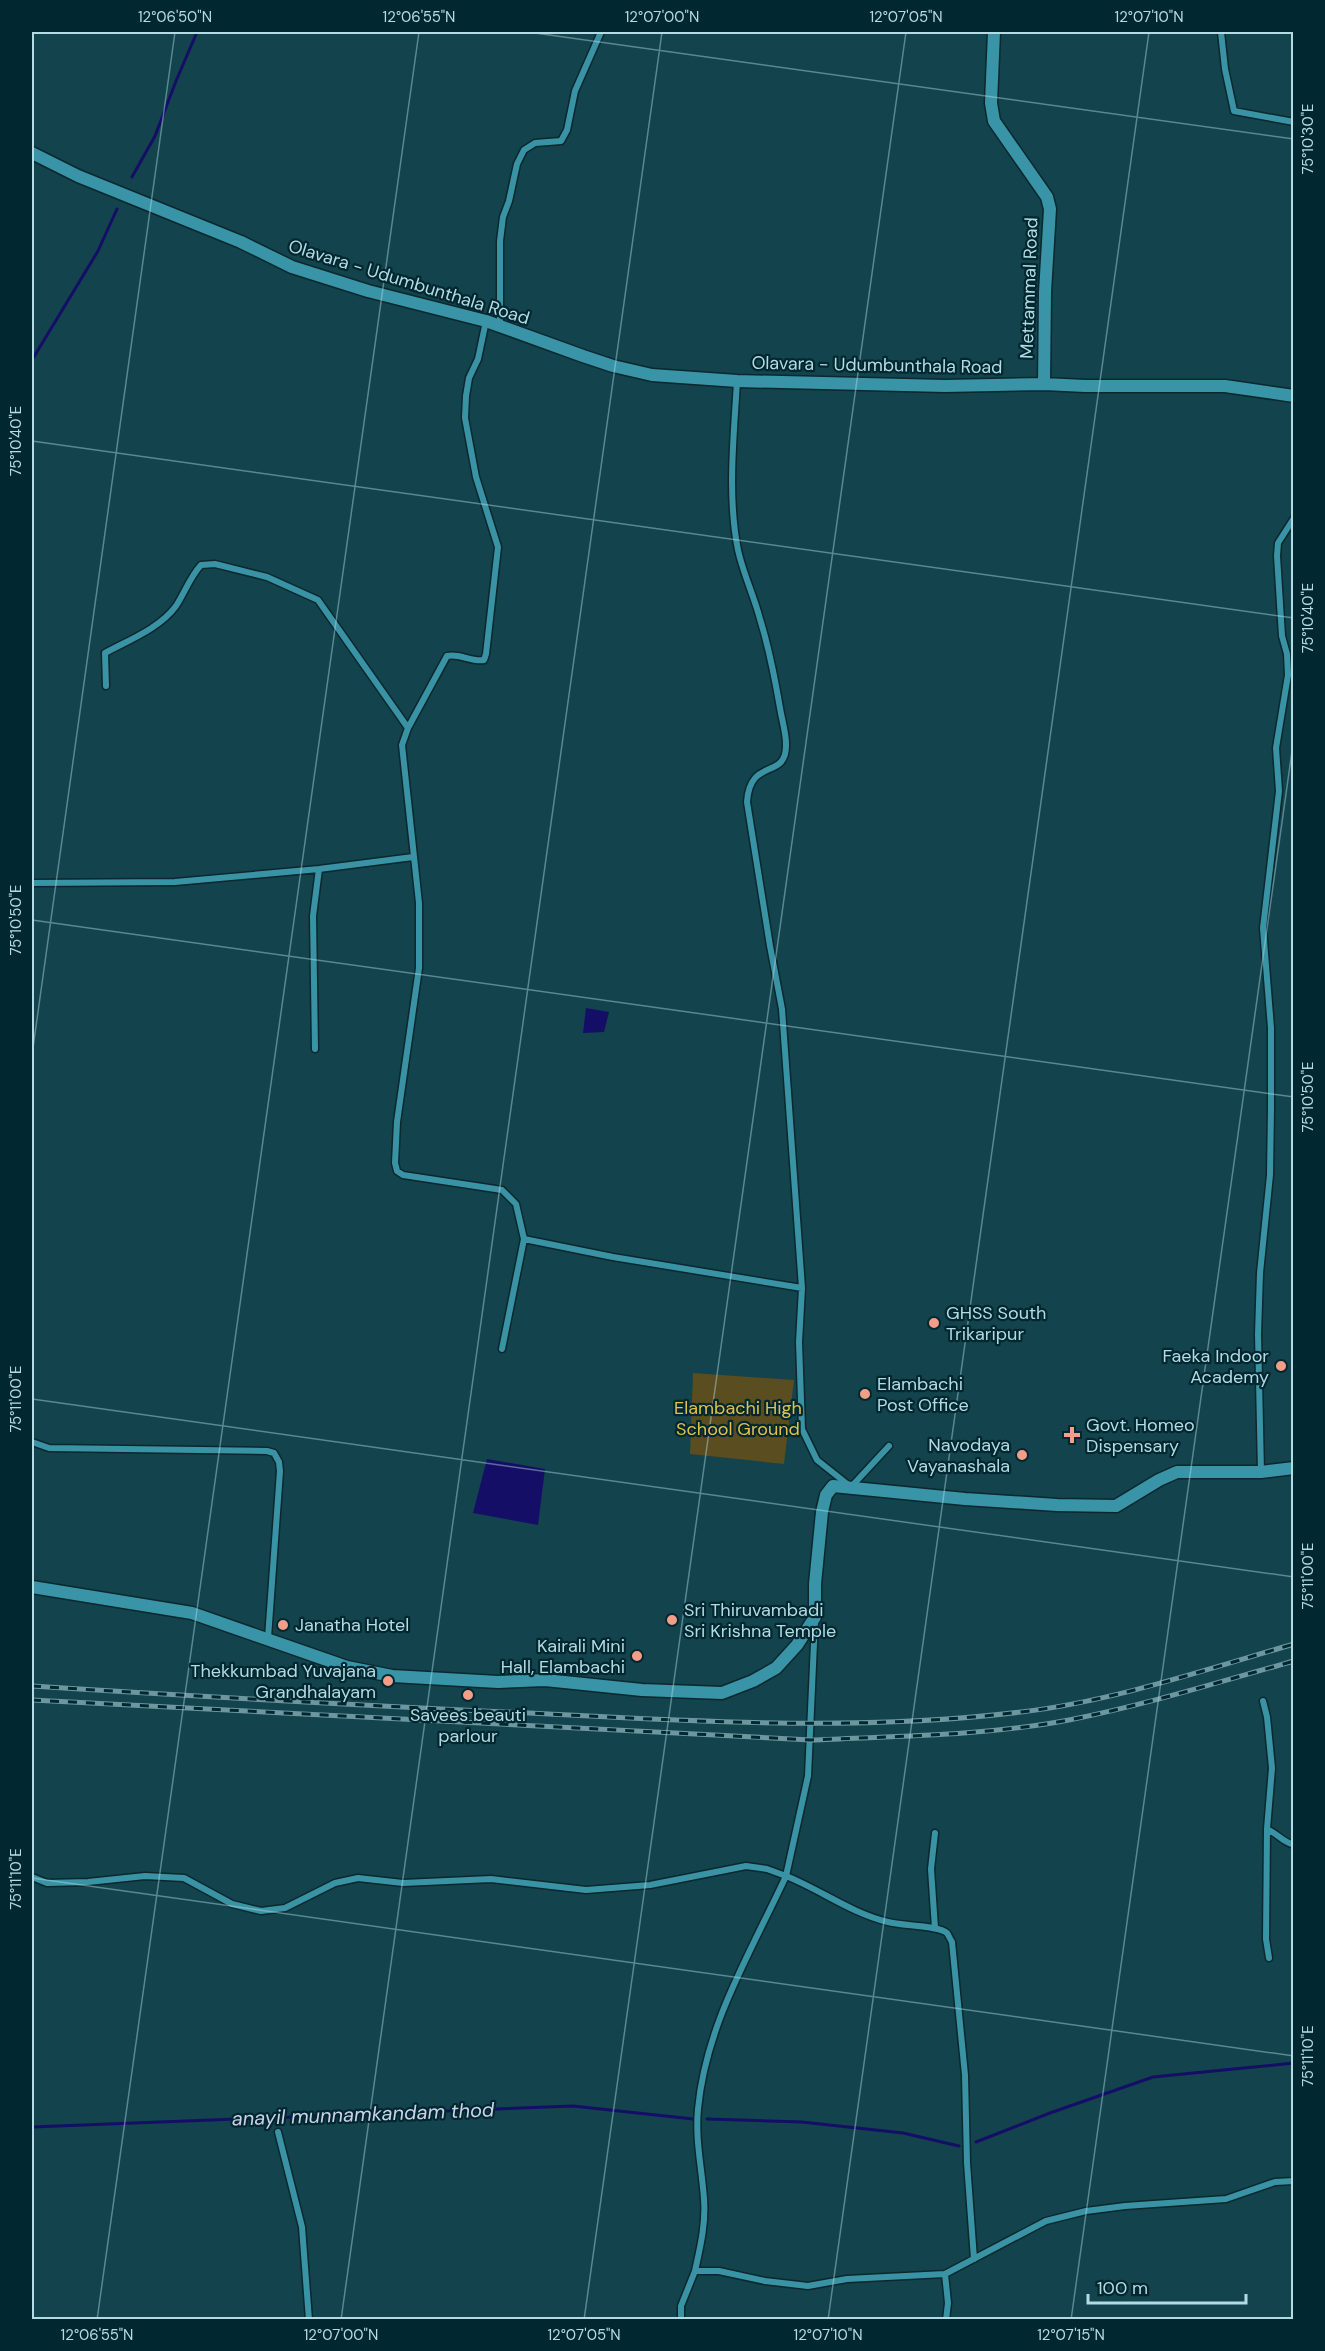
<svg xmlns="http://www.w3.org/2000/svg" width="1325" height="2351" viewBox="0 0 1325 2351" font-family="'DM Sans',sans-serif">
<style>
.green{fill:#5a4d1f}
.water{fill:#150e67}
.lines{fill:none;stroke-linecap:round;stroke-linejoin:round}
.stream{stroke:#150e67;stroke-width:3}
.minor-casing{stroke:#0b282d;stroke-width:9}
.secondary-casing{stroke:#0b282d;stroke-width:15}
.minor{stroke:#3a93a5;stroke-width:6}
.secondary{stroke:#3894a6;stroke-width:12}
.rail-casing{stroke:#6c97a1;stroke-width:5}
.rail{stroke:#012830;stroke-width:3;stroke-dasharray:9;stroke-linecap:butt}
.ticks{fill:none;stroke:#b3dbe4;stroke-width:1.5;stroke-opacity:0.45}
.poi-dot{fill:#f49e8a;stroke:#012830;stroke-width:2}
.labels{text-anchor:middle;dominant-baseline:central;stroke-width:4.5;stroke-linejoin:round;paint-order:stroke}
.street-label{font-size:18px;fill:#b3dbe4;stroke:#012830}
.poi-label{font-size:18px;fill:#b3dbe4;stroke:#012830;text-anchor:start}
.park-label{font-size:18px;fill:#e2c14a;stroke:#012830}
.water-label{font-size:20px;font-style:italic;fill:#cbd2ea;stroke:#012830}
.neatline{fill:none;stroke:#b3dbe4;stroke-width:2}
.ticks-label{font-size:15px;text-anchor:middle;fill:#b3dbe4}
</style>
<rect width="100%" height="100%" fill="#13434d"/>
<path class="green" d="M 693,1373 L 794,1380 L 784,1464 L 690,1454 Z"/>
<path class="water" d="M 586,1008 L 609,1012 L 604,1032 L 583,1033 Z
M 487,1459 L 545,1469 L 538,1525 L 473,1513 Z"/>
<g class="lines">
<path class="stream" d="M 132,177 L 155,136 L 176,81 L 197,32
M 32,360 L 98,251 L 117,209
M 707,2119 L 802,2122 L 903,2133 L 959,2146
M 32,2127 L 573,2106 L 693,2119
M 976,2142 L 1050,2113 L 1153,2077 L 1294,2063"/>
<g class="minor-casing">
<path id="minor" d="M 1221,32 L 1225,69 L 1234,111 L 1294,122
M 486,321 L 478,359 L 469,378 L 466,396 L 465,418 L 476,477 L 498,547 L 486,654 L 484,660 C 471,662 459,653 447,656 L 408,728 L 402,745 L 419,903 L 419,968 L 397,1122 L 395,1163 L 397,1171 L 403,1175 L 502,1190 L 516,1204 L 524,1239 L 502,1349
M 500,327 L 500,241 L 503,217 L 509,201 L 517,164 L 524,150 L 535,143 L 561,141 L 567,130 L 575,91 L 601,32
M 737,381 C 734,436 727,495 738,550 C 743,573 754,596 760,619 C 769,648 775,679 780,708 C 782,720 786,733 786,744 C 787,781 750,756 747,802 L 770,946 L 782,1009 L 802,1288 L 799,1342 L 802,1429 L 817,1460 L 851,1487 L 889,1446
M 106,686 L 105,653 C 129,640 160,628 176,606 C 185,592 190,577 201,565 L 215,564 L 267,577 L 318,600 L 408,728
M 32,883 L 175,882 L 319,869 L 413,857
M 315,1049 L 313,916 L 319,869
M 524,1239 L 613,1257 L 802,1288
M 32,1442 L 49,1448 L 267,1451 L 274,1453 L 279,1462 L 280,1471 L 268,1638
M 1261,1472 L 1258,1334 L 1260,1273 L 1270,1175 L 1271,1108 L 1271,1028 L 1263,928 L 1279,791 L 1276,748 L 1288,675 L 1287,654 L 1282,636 L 1277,556 L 1278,543 L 1294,518
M 815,1621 L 808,1776 L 786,1876 C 821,1890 851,1913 888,1922 C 902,1926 938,1925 947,1933 C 949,1936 950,1939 952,1942 L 965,2075 L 967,2163 L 974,2259
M 1263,1701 L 1267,1717 L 1272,1768 L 1267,1829 C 1278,1834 1281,1841 1294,1845
M 1267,1829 L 1266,1939 L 1269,1958
M 935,1833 L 931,1869 L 935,1928
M 32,1877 L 47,1883 L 88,1882 L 145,1876 L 184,1878 L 232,1904 L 261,1911 L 285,1908 L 335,1883 L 358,1878 L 403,1883 L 491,1879 L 586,1890 L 650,1885 L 746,1866 L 767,1869 L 786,1876 C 751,1952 706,2024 698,2109 C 695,2140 702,2169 704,2199 C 706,2224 700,2248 695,2271
M 278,2132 L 302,2227 L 309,2320
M 945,2274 L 948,2303 L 946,2320
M 681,2320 L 681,2306 L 695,2271 L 719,2271 L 765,2281 L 808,2286 L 847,2279 L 945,2274 L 1046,2221 L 1086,2211 L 1125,2206 L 1226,2199 L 1275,2182 L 1294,2181"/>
</g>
<g class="secondary-casing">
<path id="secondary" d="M 994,32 L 991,103 L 994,121 L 1047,197 L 1050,209 L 1045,292 L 1044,384
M 32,153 L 78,176 L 241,242 L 292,267 L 368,291 L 486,321 L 583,356 L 613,366 L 652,375 L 737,381 L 945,386 L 1044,384 L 1085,386 L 1225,386 L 1294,396
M 32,1587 L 192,1613 L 347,1667 L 392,1676 L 498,1682 L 545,1680 L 642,1690 L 722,1693 L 753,1681 L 776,1668 L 797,1645 L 815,1617 L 815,1584 L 822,1512 L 826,1495 L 833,1486 L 965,1499 L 1057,1505 L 1116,1506 L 1159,1480 L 1177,1472 L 1261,1472 L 1294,1468"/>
</g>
<use href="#minor" class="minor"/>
<use href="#secondary" class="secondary"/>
<g class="rail-casing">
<path id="rail" d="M 32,1686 C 204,1697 376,1706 549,1714 C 706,1722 864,1731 1021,1712 C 1114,1701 1204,1670 1294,1644
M 32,1700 L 811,1740 C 897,1736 985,1736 1069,1720 C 1145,1705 1219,1682 1294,1661"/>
</g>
<use href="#rail" class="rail"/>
</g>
<path class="ticks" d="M 528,32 L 1294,139M 32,441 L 1294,618M 32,920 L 1294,1097M 32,1055 L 175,32M 32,1399 L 1294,1577M 32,1878 L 1294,2056M 97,2320 L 419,32M 341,2320 L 662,32M 584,2320 L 906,32M 828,2320 L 1149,32M 1071,2320 L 1294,737"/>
<g class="poi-dot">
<circle cx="934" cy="1323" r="6"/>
<circle cx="1281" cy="1366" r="6"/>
<circle cx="865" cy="1394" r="6"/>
<path d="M1069 1426h6v6h6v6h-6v6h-6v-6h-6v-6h6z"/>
<circle cx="1022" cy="1455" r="6"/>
<circle cx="672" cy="1620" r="6"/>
<circle cx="283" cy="1625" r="6"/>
<circle cx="637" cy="1656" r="6"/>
<circle cx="388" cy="1681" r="6"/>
<circle cx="468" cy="1695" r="6"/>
</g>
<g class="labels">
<g class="street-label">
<text transform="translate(409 282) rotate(17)">Olavara - Udumbunthala Road</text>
<text transform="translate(1029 288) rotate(-88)">Mettammal Road</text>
<text transform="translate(877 365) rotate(1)">Olavara - Udumbunthala Road</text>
</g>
<g class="poi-label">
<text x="946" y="1313">GHSS South<tspan x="946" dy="21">Trikaripur</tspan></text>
<text x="1269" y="1356" text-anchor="end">Faeka Indoor<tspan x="1269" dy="21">Academy</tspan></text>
<text x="877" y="1384">Elambachi<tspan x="877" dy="21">Post Office</tspan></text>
<text x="1086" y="1425">Govt. Homeo<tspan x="1086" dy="21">Dispensary</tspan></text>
<text x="1010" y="1445" text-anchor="end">Navodaya<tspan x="1010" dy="21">Vayanashala</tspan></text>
<text x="684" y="1610">Sri Thiruvambadi<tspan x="684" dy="21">Sri Krishna Temple</tspan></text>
<text x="295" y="1625">Janatha Hotel</text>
<text x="625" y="1646" text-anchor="end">Kairali Mini<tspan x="625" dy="21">Hall, Elambachi</tspan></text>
<text x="376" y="1671" text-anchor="end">Thekkumbad Yuvajana<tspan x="376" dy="21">Grandhalayam</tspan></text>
<text x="468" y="1715" text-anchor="middle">Savees beauti<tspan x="468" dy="21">parlour</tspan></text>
</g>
<g class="park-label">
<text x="738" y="1408">Elambachi High<tspan x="738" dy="21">School Ground</tspan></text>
</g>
<g class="water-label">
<text transform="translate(363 2114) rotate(-2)">anayil munnamkandam thod</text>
</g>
</g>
<rect width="1325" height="2351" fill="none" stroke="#012830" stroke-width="66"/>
<path d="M1088 2294v9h158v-9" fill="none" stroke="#b3dbe4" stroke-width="3"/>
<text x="1097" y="2294" font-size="18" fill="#b3dbe4" stroke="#012830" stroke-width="4.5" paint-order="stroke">100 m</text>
<rect x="33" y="33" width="1259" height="2285" class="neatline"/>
<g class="ticks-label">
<text x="175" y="22">12°06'50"N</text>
<text x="419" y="22">12°06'55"N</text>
<text x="662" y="22">12°07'00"N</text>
<text x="906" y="22">12°07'05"N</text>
<text x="1149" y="22">12°07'10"N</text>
<text transform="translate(1308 139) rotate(-90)" y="5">75°10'30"E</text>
<text transform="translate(16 441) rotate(-90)" y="5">75°10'40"E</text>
<text transform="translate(1308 618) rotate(-90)" y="5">75°10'40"E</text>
<text transform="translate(16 920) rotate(-90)" y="5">75°10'50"E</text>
<text transform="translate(1308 1097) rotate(-90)" y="5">75°10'50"E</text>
<text transform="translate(16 1399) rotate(-90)" y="5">75°11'00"E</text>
<text transform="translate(1308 1576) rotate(-90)" y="5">75°11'00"E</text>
<text transform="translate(16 1879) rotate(-90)" y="5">75°11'10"E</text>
<text transform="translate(1308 2056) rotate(-90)" y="5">75°11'10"E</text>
<text x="97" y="2340">12°06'55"N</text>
<text x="341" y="2340">12°07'00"N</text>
<text x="584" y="2340">12°07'05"N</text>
<text x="828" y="2340">12°07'10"N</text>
<text x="1071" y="2340">12°07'15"N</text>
</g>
</svg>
